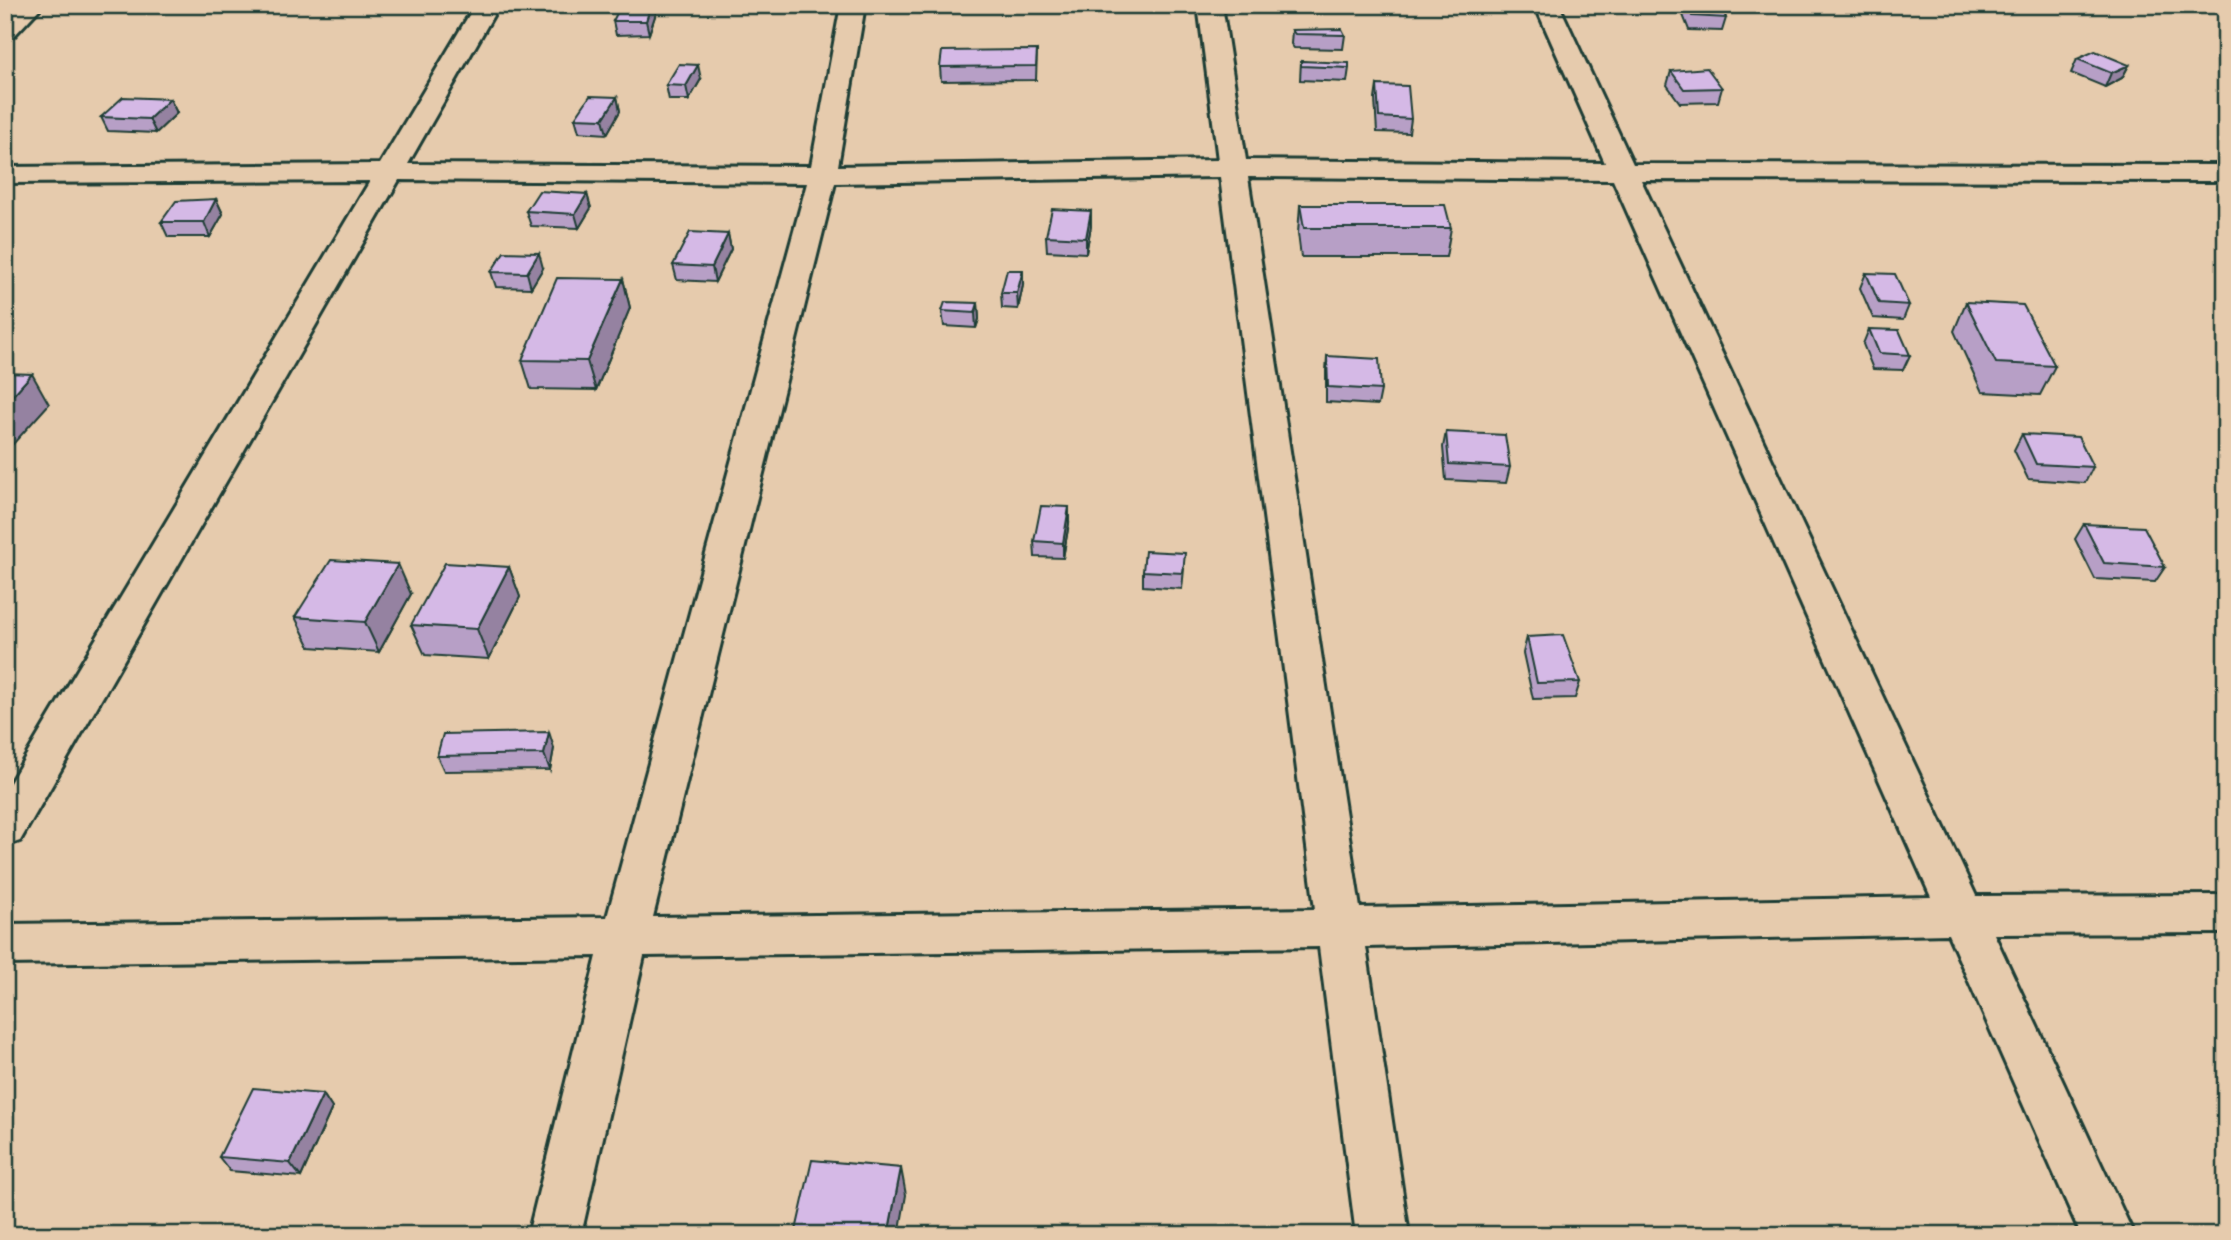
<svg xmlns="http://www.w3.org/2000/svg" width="2231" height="1240" viewBox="0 0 2231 1240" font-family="Dekko,sans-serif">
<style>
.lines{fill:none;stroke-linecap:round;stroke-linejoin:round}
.minor-casing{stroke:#1f3d34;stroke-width:6}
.minor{fill:#e6cbad;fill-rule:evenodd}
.wall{fill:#b79fc6;stroke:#1f3d34;stroke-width:2}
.shaded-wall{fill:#9582a1;stroke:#1f3d34;stroke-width:2}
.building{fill:#d5b9e6;stroke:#1f3d34;stroke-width:2}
</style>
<rect width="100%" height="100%" fill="#e6cbad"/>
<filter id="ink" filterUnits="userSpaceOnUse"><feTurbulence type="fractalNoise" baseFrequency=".0143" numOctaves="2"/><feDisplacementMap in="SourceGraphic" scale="14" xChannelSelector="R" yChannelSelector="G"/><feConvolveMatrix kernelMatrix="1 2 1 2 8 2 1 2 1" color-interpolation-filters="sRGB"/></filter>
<g filter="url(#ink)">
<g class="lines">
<g class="minor-casing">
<path id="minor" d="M 17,5 L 43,5 L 14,36 L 5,38 L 5,17 Z
M 475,5 L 499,5 L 408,164 L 811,166 L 841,5 L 865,5 L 838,166 L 1218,160 L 1198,5 L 1222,5 L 1246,160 L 1605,163 L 1535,5 L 1559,5 L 1633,164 L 2226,165 L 2226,181 L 1641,180 L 1976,896 L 2226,895 L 2226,933 L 1994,934 L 2134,1235 L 2081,1235 L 1948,934 L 1366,947 L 1409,1235 L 1356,1235 L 1319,947 L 644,956 L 581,1235 L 528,1235 L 597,956 L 5,964 L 5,924 L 607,917 L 807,183 L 399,180 L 20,841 L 5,846 L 5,791 L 370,181 L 5,183 L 5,167 L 380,164 ZM 1220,177 L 1315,909 L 653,917 L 835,183 ZM 1248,177 L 1613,180 L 1931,897 L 1360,908 Z"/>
</g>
<use href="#minor" class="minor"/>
</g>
<path class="wall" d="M 1686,5 L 1721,5 L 1726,18 L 1722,31 L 1689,30 L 1683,15 Z
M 656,13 L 649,34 L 616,35 L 613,21 Z
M 1292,30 L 1345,35 L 1343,49 L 1294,48 L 1291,44 Z
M 1037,50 L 1036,80 L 941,81 L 940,67 Z
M 2077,59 L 2129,65 L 2122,78 L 2105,87 L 2071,73 Z
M 1301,61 L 1349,68 L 1347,82 L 1300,80 Z
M 1671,71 L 1722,88 L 1718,102 L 1680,103 L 1667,85 Z
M 701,79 L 689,100 L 669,100 L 666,85 Z
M 1377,85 L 1411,119 L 1409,133 L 1377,132 L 1375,99 Z
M 617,97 L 620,111 L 607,134 L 579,132 L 575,118 Z
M 170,99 L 177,113 L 156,133 L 108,131 L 101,117 Z
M 587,194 L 591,208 L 579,228 L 531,226 L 526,211 Z
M 216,199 L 223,214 L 210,237 L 168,237 L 161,222 Z
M 1300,205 L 1451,228 L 1446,257 L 1301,257 L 1298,233 Z
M 1091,211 L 1091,226 L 1086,253 L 1047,251 L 1046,236 Z
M 728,234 L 731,249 L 715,282 L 677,280 L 673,265 Z
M 543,268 L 531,288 L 496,287 L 491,272 Z
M 1866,273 L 1909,305 L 1903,320 L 1873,318 L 1860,288 Z
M 623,279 L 630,308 L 596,390 L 531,389 L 522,360 Z
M 1023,285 L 1018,309 L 1002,308 L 1001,293 Z
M 1966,302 L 2055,366 L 2040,395 L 1982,392 L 1954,331 Z
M 978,303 L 979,319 L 976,328 L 944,326 L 942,311 Z
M 1869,329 L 1910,355 L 1903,370 L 1873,369 L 1863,344 Z
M 1327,356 L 1381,390 L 1378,405 L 1326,402 L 1326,371 Z
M 1446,432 L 1510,467 L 1506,483 L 1446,480 L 1443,447 Z
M 2022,434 L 2093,467 L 2085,483 L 2028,479 L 2014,450 Z
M 1069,523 L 1063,558 L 1035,557 L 1034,541 Z
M 2084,524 L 2165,567 L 2155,582 L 2095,579 L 2075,539 Z
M 509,567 L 520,597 L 489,659 L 425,655 L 411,625 Z
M 1184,569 L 1182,589 L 1143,586 L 1143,571 Z
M 411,594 L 379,652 L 310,647 L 295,617 Z
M 1527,637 L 1580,682 L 1575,698 L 1533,699 L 1523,653 Z
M 554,748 L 550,770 L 444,771 L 437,756 Z
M 323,1094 L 332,1108 L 301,1177 L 230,1171 L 219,1157 Z"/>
<path class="shaded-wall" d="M 651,5 L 654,5 L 656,13 L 649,34 L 646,21 Z
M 698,65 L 701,79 L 689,100 L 686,86 Z
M 2129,65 L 2122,78 L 2105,87 L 2111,73 Z
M 617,97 L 620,111 L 607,134 L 603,119 Z
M 170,99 L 177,113 L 156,133 L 149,119 Z
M 587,194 L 591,208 L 579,228 L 575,214 Z
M 216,199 L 223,214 L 210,237 L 204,222 Z
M 1091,211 L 1091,226 L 1086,253 L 1086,238 Z
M 728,234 L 731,249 L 715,282 L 712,267 Z
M 539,253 L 543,268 L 531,288 L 527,273 Z
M 1023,270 L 1023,285 L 1018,309 L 1017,293 Z
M 623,279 L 630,308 L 596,390 L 587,361 Z
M 978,303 L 979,319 L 976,328 L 975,313 Z
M 32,374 L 49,404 L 5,453 L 5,404 Z
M 1069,507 L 1069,523 L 1063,558 L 1063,543 Z
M 398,564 L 411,594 L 379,652 L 365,622 Z
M 509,567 L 520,597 L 489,659 L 477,629 Z
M 549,732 L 554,748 L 550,770 L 544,754 Z
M 323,1094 L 332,1108 L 301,1177 L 290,1163 Z
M 901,1168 L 906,1195 L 899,1235 L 888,1235 Z"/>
<path class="building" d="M 621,5 L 651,5 L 646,21 L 613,21 Z
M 1688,5 L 1721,5 L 1726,18 L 1692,16 Z
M 1342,29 L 1345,35 L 1295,34 L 1292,30 Z
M 1037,50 L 1036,66 L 940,67 L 942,51 Z
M 2095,51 L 2129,65 L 2111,73 L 2077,59 Z
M 1301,61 L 1349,63 L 1349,68 L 1301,66 Z
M 679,64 L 698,65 L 686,86 L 666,85 Z
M 1707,68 L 1722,88 L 1684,89 L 1671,71 Z
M 1377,85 L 1408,86 L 1411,119 L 1379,117 Z
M 590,96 L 617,97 L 603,119 L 575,118 Z
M 123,97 L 170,99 L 149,119 L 101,117 Z
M 539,191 L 587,194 L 575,214 L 526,211 Z
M 216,199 L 204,222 L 161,222 L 176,201 Z
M 1300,205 L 1445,205 L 1451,228 L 1304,228 Z
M 1052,209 L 1091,211 L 1086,238 L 1046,236 Z
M 690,232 L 728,234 L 712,267 L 673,265 Z
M 504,252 L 539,253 L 527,273 L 491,272 Z
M 1007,270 L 1023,270 L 1017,293 L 1001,293 Z
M 1866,273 L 1895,274 L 1909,305 L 1879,303 Z
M 557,278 L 623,279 L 587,361 L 522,360 Z
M 945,302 L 978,303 L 975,313 L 942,311 Z
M 1966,302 L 2023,305 L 2055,366 L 1996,363 Z
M 1869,329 L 1899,330 L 1910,355 L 1879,353 Z
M 1327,356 L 1379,359 L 1381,390 L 1328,387 Z
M 5,373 L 32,374 L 5,404 Z
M 1446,432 L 1505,435 L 1510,467 L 1449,464 Z
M 2022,434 L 2078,437 L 2093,467 L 2036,464 Z
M 1041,506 L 1069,507 L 1063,543 L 1034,541 Z
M 2084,524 L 2144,527 L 2165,567 L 2104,563 Z
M 1145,551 L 1185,553 L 1183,573 L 1143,571 Z
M 331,560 L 398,564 L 365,622 L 295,617 Z
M 445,563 L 509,567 L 477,629 L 411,625 Z
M 1563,635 L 1580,682 L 1537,683 L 1527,637 Z
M 549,732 L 544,754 L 437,756 L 443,734 Z
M 253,1088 L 323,1094 L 290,1163 L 219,1157 Z
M 812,1160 L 901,1168 L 888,1235 L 795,1235 Z"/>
</g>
<rect width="2231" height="1240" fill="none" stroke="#e6cbad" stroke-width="28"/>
<rect x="14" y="14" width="2203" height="1212" fill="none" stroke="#1f3d34" stroke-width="2.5" filter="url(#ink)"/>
</svg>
